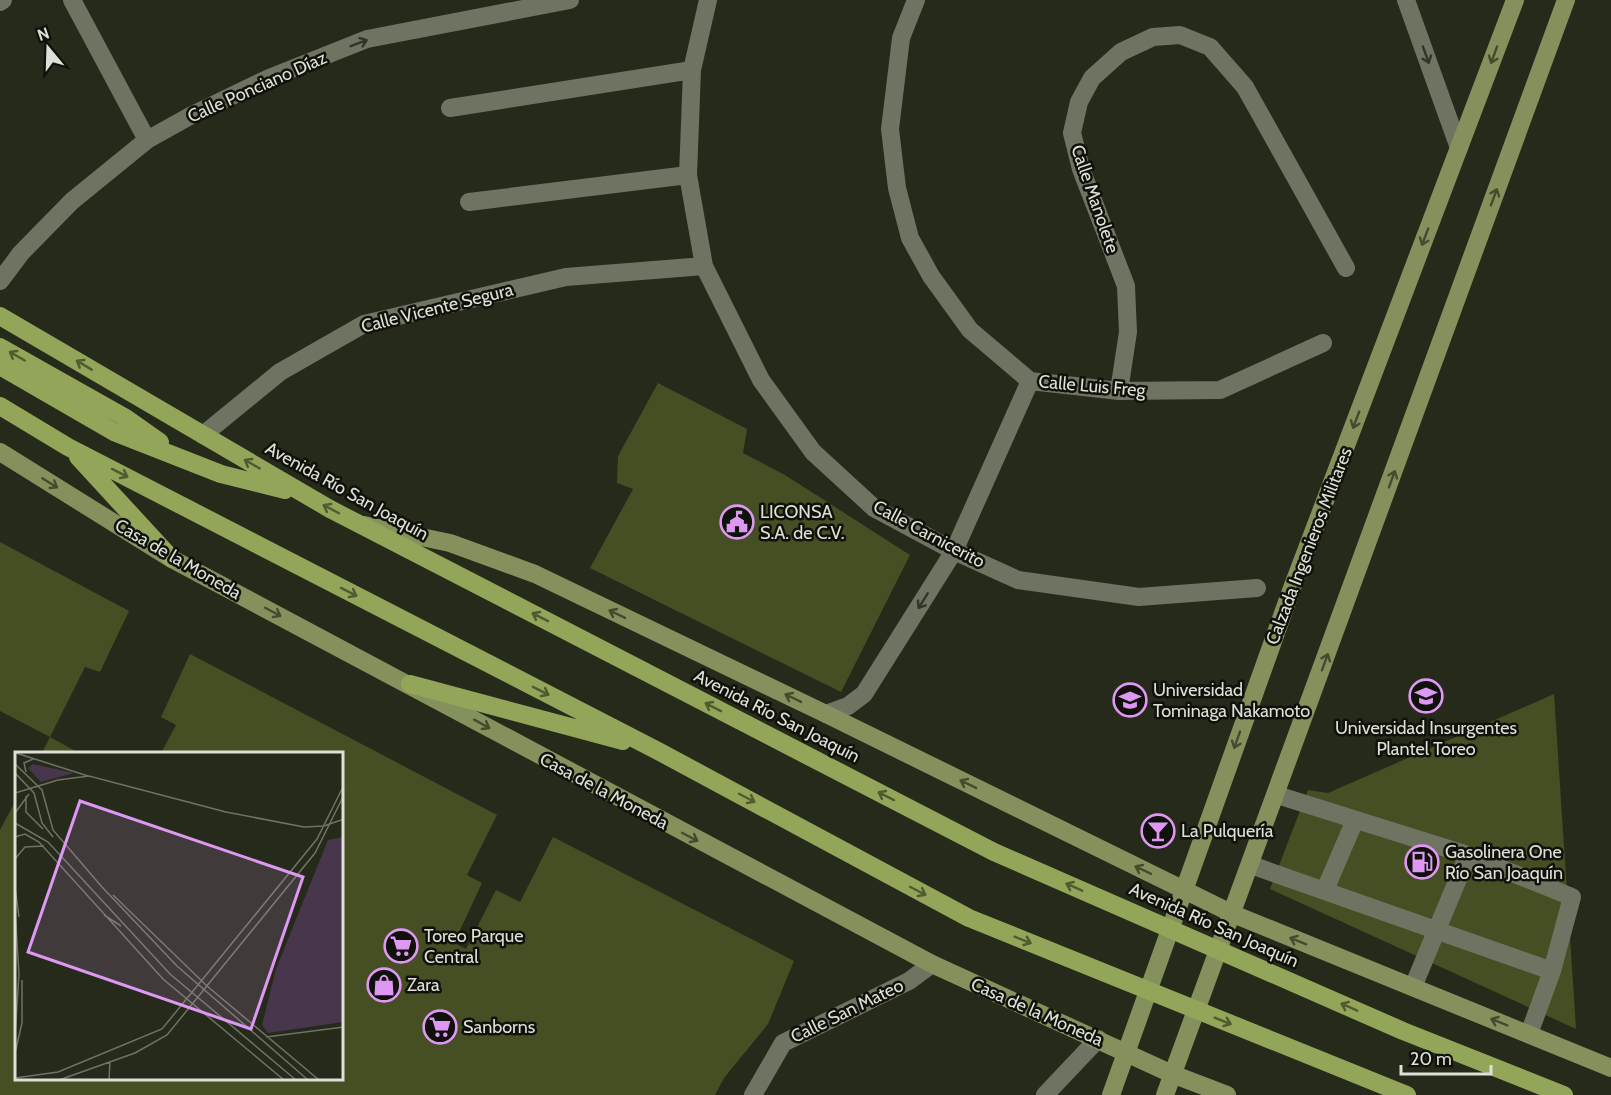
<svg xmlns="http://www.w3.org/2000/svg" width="1611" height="1095" viewBox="0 0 1611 1095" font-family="Cabin,sans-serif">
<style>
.building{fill:#454f23}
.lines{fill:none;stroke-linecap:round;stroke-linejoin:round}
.minor{stroke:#6f7462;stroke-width:18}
.major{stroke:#84915c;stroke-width:18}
.highway{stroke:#92a558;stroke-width:18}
.oneway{stroke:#313429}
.oneway2{stroke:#444b2f}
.oneway3{stroke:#505b31}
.labels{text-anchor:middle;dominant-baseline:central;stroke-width:5;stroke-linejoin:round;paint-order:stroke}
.street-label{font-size:18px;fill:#dde0d6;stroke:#0f110a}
.poi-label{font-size:18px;fill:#dde0d6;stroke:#0f110a;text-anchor:start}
.inset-road{fill:none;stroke:#6f7365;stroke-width:1.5}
.view{fill:#de98f3;fill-opacity:0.15;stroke:#de98f3;stroke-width:3}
.inset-edge{fill:none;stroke:#dde0d6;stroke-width:3}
</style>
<rect width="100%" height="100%" fill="#252a1a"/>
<path class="building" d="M 658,383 L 747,429 L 743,453 L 785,475 L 910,555 L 841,692 L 590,568 L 633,489 L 617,483 L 618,456 Z
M 0,542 L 129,611 L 100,672 L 85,667 L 50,737 L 0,711 Z
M 190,654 L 497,815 L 467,875 L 482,883 L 454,943 L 466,949 L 496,890 L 520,902 L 553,837 L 794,961 L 768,1024 L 724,1078 L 715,1095 L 0,1095 L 0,830 L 16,800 L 16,1078 L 342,1078 L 342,753 L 161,753 L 176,725 L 161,717 Z
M 1554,694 L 1576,1029 L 1270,889 L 1308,790 L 1328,793 Z
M 50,737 L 79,753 L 42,753 Z"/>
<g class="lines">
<path class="minor" d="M 72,0 L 147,140
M 708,0 L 692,70 L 688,175 L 704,266 L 761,380 L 813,452 L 874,508 L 954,551 L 1018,580 L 1139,597 L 1257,588
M 916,0 L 901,38 L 890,129 L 897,188 L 910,238 L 931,276 L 970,330 L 1030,381 L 1119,391 L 1220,390 L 1323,343
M 1406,0 L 1459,148
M 0,2 L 3,0
M 450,108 L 692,70
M 469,202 L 688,175
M 0,281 L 21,253 L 72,201 L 147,140 L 190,116 L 269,78 L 367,39 L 570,0
M 1119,391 L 1128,332 L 1126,286 L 1081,169 L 1072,133 L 1079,102 L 1092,78 L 1121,52 L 1153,37 L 1180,35 L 1210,47 L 1245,87 L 1346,268
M 203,435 L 280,372 L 364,324 L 566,277 L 704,266
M 826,714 L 848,706 L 864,694 L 954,551 L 1030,381
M 1277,795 L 1468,855 L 1572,897 L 1552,971
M 1251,865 L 1552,971 L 1529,1034
M 1325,890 L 1355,820
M 1413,987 L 1468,855
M 753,1095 L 783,1043 L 909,981 L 932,964
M 1045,1095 L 1098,1039"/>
<path class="major" d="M 0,452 L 172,559 L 932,964 L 1172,1074 L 1227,1095
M 364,525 L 450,543 L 535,574 L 826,714 L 1233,914 L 1611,1068
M 1111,1095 L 1292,588 L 1515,0
M 1165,1095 L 1566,0"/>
<path class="highway" d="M 0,316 L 330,509 L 994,852 L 1403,1031 L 1564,1095
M 0,347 L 126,418 L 160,442
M 0,366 L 114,432 L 221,474 L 285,490
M 0,406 L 68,447 L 658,751 L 969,918 L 1407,1095
M 78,457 L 172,559
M 410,684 L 623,741"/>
</g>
<defs><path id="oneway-shaft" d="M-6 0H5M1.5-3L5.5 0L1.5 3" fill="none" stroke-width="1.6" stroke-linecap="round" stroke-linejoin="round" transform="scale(1.5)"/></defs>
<g class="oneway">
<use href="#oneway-shaft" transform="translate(359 43) rotate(-21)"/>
<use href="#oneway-shaft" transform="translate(1426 55) rotate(70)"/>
<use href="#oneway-shaft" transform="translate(923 601) rotate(122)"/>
</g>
<g class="oneway2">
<use href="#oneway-shaft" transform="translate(1494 55) rotate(110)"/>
<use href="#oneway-shaft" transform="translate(1494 197) rotate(-70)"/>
<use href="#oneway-shaft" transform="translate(1425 237) rotate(111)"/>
<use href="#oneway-shaft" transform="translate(1356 420) rotate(111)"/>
<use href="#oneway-shaft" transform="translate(1392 479) rotate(-70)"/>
<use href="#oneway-shaft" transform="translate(50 483) rotate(32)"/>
<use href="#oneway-shaft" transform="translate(273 612) rotate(28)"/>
<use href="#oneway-shaft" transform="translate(617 614) rotate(-154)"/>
<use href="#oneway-shaft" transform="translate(1325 662) rotate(-70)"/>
<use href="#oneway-shaft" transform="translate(793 698) rotate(-154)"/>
<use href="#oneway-shaft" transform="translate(482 724) rotate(29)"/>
<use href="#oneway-shaft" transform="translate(1237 740) rotate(110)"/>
<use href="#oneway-shaft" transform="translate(968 784) rotate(-154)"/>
<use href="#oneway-shaft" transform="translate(690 837) rotate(28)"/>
<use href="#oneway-shaft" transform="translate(1143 870) rotate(-154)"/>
<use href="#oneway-shaft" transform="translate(1298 941) rotate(-158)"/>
<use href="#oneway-shaft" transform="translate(1499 1022) rotate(-158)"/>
</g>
<g class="oneway3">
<use href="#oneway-shaft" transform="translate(17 356) rotate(-150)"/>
<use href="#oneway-shaft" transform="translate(84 365) rotate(-149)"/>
<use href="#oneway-shaft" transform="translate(252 464) rotate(-150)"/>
<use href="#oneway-shaft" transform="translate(120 473) rotate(27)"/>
<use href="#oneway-shaft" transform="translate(331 509) rotate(-152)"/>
<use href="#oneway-shaft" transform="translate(349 592) rotate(27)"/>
<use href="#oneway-shaft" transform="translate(540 617) rotate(-153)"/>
<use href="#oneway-shaft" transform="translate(541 691) rotate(27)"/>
<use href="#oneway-shaft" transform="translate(713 707) rotate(-153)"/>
<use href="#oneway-shaft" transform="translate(886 796) rotate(-153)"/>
<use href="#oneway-shaft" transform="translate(747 798) rotate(28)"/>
<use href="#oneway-shaft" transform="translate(1074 887) rotate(-156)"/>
<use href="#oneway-shaft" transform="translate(918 891) rotate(28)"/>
<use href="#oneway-shaft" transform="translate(1023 940) rotate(22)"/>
<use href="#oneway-shaft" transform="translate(1349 1007) rotate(-156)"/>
<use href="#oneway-shaft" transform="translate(1223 1021) rotate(22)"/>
</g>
<defs>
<g id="civic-ring" transform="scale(1.725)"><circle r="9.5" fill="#0f110a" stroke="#de98f3" stroke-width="1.5"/><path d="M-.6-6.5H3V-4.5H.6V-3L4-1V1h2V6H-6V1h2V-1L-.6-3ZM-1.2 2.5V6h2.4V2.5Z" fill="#de98f3"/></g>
<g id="university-ring" transform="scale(1.725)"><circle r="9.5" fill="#0f110a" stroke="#de98f3" stroke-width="1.5"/><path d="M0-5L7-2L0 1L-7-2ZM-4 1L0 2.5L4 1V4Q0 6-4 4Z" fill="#de98f3"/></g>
<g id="bar-ring" transform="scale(1.725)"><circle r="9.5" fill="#0f110a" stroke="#de98f3" stroke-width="1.5"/><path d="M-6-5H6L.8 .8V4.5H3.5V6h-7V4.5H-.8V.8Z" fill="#de98f3"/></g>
<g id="fuel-ring" transform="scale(1.725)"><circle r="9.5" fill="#0f110a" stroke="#de98f3" stroke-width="1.5"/><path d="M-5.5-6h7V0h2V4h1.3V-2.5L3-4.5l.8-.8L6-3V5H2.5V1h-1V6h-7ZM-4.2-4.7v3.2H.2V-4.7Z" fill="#de98f3"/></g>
<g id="supermarket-ring" transform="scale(1.725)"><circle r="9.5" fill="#0f110a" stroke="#de98f3" stroke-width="1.5"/><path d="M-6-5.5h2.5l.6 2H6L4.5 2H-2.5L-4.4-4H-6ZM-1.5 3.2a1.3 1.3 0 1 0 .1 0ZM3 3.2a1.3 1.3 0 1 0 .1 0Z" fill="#de98f3"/></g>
<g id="shop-ring" transform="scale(1.725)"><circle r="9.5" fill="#0f110a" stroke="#de98f3" stroke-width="1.5"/><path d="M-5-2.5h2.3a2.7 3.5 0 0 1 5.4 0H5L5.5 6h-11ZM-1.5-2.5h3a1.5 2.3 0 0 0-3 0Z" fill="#de98f3"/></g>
</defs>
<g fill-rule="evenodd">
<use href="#civic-ring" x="737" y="522"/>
<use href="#university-ring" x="1426" y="696"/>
<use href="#university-ring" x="1130" y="700"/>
<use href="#bar-ring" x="1158" y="831"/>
<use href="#fuel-ring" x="1422" y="862"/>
<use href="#supermarket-ring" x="401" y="946"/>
<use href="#shop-ring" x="384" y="985"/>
<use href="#supermarket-ring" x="440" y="1027"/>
</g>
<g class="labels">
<g class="street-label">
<text transform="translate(257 87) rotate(-24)">Calle Ponciano Díaz</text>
<text transform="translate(1095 199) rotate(71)">Calle Manolete</text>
<text transform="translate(437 308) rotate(-14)">Calle Vicente Segura</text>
<text transform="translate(1092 386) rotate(5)">Calle Luis Freg</text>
<text transform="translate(347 491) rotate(29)">Avenida Río San Joaquín</text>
<text transform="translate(929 534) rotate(28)">Calle Carnicerito</text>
<text transform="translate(1309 546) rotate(-69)">Calzada Ingenieros Militares</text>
<text transform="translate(178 559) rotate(30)">Casa de la Moneda</text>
<text transform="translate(777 716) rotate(27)">Avenida Río San Joaquín</text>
<text transform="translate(604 791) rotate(28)">Casa de la Moneda</text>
<text transform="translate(1214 925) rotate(24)">Avenida Río San Joaquín</text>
<text transform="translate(847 1011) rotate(-26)">Calle San Mateo</text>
<text transform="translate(1037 1012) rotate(24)">Casa de la Moneda</text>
</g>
<g class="poi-label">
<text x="760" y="512">LICONSA<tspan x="760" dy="21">S.A. de C.V.</tspan></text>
<text x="1153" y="690">Universidad<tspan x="1153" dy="21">Tominaga Nakamoto</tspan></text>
<text x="1426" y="728" text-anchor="middle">Universidad Insurgentes<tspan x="1426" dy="21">Plantel Toreo</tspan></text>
<text x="1181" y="831">La Pulquería</text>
<text x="1445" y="852">Gasolinera One<tspan x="1445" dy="21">Río San Joaquín</tspan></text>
<text x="424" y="936">Toreo Parque<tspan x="424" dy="21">Central</tspan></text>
<text x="407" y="985">Zara</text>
<text x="463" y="1027">Sanborns</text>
</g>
</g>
<g transform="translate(15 752)">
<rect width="328" height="328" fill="#252a1a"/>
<path d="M 18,12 L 59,21 L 26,30 L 13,16 Z" fill="#48364d"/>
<path d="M 328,85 L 328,270 L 253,281 L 247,273 L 261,217 L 313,88 Z" fill="#48364d"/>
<path class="inset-road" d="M 1,1 L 73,24M 0,12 L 27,38 L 38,78 L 87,135 L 162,214 L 293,328M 11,20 L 9,11 L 18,7M 0,21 L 19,41 L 27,71 L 38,85M 0,41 L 43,28 L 74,24 L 211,60 L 289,75 L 309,74 L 329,67M 11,44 L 11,60 L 28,77M 0,61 L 14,42M 0,71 L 33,90 L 155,222 L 281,328M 0,85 L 10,82 L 24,90 L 148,227 L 269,328M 0,107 L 10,95 L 29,94M 0,135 L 4,165M 98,143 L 192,234 L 304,328M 0,159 L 4,222 L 0,283M 89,163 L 106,174M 251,285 L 329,275M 0,301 L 7,271 L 7,228M 0,326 L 43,320 L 147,277 L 302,87 L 329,33M 44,328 L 120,301 L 152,283 L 300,101 L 328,45M 94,328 L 95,309"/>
<path class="view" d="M 65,49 L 288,125 L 236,277 L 13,200 Z"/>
<rect width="328" height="328" class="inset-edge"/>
</g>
<g transform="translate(48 48) rotate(341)" stroke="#0f110a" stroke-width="4.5" paint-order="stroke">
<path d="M0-4.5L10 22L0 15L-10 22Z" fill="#dde0d6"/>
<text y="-9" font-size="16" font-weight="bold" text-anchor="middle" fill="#dde0d6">N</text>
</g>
<path d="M1401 1065v9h90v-9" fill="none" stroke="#dde0d6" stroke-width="3"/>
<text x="1410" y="1065" font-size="18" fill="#dde0d6" stroke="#0f110a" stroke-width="4.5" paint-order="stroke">20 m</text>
</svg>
